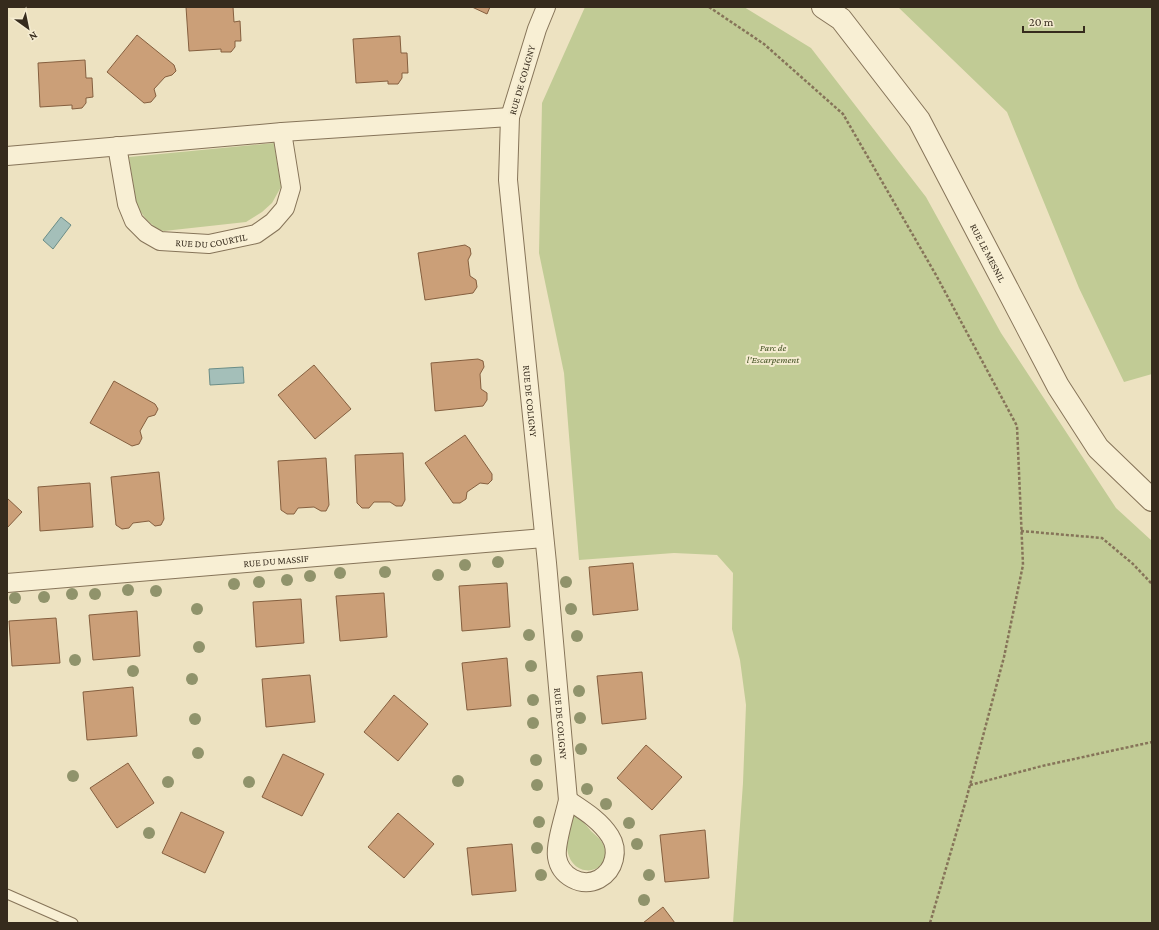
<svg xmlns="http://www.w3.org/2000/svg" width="1159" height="930" viewBox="0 0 1159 930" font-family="'Crimson Pro',serif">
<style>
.green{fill:#c1cb95}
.water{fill:#a4bfb9;stroke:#6b8d87}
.building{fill:#cb9f78;stroke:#855f3f}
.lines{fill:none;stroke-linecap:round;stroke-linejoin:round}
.service-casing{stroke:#867459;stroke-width:11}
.minor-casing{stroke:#867459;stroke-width:20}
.tertiary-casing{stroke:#867459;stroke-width:24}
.path{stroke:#867459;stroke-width:2.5;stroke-dasharray:3 2;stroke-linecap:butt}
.service{stroke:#f8efd4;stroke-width:9}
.minor{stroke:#f8efd4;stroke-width:18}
.tertiary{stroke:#f8efd4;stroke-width:22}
.tree{fill:#90936b}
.labels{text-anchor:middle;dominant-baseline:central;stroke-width:4;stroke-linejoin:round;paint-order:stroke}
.street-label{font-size:10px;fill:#362b1d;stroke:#f5ecd1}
.park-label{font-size:10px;font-style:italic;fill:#445224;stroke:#f5ecd1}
</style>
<rect width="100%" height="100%" fill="#ede2c1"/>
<path class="green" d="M 585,7 L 744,7 L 811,48 L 926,197 L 1001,333 L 1116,508 L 1152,541 L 1152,923 L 733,923 L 743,783 L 746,705 L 740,660 L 732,629 L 733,573 L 717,555 L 674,553 L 579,560 L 564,373 L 539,253 L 542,103 Z
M 898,7 L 1152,7 L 1152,374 L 1124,382 L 1079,288 L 1007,112 Z
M 274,143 L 281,187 L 272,203 L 262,212 L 246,222 L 164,231 L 157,229 L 146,219 L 137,207 L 129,157 Z
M 573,813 C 580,818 586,825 591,831 C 595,835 601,839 603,844 C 616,874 570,883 567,847 C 567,843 569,839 569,835 C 570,828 571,820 573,813 Z"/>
<path class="water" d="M 61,217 L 71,225 L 53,249 L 43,240 Z
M 243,367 L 244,383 L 210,385 L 209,369 Z"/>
<path class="building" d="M 186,7 L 233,7 L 234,22 L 240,21 L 241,41 L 235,41 L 235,47 L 231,52 L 221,52 L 221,49 L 189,51 Z
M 472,7 L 490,7 L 487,14 Z
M 137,35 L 174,65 L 176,71 L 172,75 L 165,77 L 154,89 L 156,96 L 151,102 L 144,103 L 107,72 Z
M 400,36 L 401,53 L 407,53 L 408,73 L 402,73 L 402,78 L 398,84 L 388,84 L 388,81 L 356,83 L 353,39 Z
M 85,60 L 86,78 L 92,78 L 93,97 L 86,98 L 86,103 L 82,108 L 72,109 L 72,105 L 40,107 L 38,63 Z
M 465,245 L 470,248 L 471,254 L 468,260 L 470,276 L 476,280 L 477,287 L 473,293 L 425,300 L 418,253 Z
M 478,359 L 483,361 L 484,367 L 480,374 L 481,389 L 487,393 L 487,400 L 483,406 L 435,411 L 431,363 Z
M 314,365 L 351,409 L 315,439 L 278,395 Z
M 114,381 L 155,404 L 158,409 L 155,415 L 148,417 L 140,431 L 142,438 L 139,444 L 132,446 L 90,423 Z
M 465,435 L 492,474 L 492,480 L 488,484 L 480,483 L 467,492 L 466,499 L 460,503 L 453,503 L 425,463 Z
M 403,453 L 405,500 L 402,506 L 396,506 L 390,502 L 374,502 L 369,508 L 362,508 L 357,503 L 355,455 Z
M 326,458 L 329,505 L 326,511 L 321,511 L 314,507 L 298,508 L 294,514 L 287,514 L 281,510 L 278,461 Z
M 159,472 L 164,519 L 161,525 L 155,526 L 149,521 L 133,523 L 129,528 L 122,529 L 116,525 L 111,477 Z
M 90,483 L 93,527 L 40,531 L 38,487 Z
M 7,498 L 22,512 L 7,528 Z
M 633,563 L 638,610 L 593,615 L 589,567 Z
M 507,583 L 510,627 L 462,631 L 459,586 Z
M 384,593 L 387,637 L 340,641 L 336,596 Z
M 301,599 L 304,643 L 256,647 L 253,602 Z
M 137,611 L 140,656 L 93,660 L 89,615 Z
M 56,618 L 60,663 L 12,666 L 9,621 Z
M 507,658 L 511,706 L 467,710 L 462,663 Z
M 642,672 L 646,719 L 602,724 L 597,676 Z
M 310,675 L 315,722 L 266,727 L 262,679 Z
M 133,687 L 137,736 L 87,740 L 83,692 Z
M 394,695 L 428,724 L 398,761 L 364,732 Z
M 646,745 L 682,777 L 652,810 L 617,778 Z
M 283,754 L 324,774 L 302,816 L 262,797 Z
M 128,763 L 154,803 L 117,828 L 90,788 Z
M 181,812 L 224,832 L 205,873 L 162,853 Z
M 398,813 L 434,844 L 404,878 L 368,847 Z
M 705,830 L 709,878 L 665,882 L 660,835 Z
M 512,844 L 516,891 L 472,895 L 467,848 Z
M 663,907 L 675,923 L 643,923 Z"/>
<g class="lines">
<g class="service-casing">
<path id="service" d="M 7,894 L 73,923"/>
</g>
<g class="minor-casing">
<g id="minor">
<path id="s1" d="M 546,7 L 537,29 L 510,117 L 508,180 L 547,563 L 568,800"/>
<path id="s2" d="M 117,146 L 127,204 L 134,221 L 146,233 L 160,241 L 209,244 L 256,234 L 273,222 L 285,208 L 291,188 L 282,132"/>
<path d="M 7,156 L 282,132 L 510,117"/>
<path id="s3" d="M 7,583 L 544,538"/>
<path d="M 568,800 C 583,810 600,820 610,836 C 619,850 615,870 599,879 C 581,888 560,876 557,857 C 555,844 565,814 568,800 Z"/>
</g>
</g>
<g class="tertiary-casing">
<g id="tertiary">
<path id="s4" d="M 823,7 L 841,19 L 919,120 L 1058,386 L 1098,448 L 1152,500"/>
</g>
</g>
<path class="path" d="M 709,7 L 764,44 L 843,114 L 936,275 L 1017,426 L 1023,565 L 1004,657 L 966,800 L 930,923
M 1021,531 L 1102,538 L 1133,564 L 1152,584
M 970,785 L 1042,766 L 1152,742"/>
<use href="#service" class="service"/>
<use href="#minor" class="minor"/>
<use href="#tertiary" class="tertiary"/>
</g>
<g class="tree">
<circle cx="498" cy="562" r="6"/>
<circle cx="465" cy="565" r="6"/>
<circle cx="385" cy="572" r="6"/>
<circle cx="340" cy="573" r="6"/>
<circle cx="438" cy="575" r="6"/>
<circle cx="310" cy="576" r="6"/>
<circle cx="287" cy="580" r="6"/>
<circle cx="259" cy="582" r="6"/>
<circle cx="566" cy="582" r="6"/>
<circle cx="234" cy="584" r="6"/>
<circle cx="128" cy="590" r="6"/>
<circle cx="156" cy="591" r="6"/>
<circle cx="72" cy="594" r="6"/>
<circle cx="95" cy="594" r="6"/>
<circle cx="44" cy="597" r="6"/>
<circle cx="15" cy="598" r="6"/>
<circle cx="197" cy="609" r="6"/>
<circle cx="571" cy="609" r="6"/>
<circle cx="529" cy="635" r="6"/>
<circle cx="577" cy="636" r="6"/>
<circle cx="199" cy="647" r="6"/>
<circle cx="75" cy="660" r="6"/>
<circle cx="531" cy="666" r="6"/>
<circle cx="133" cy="671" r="6"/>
<circle cx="192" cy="679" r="6"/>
<circle cx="579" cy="691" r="6"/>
<circle cx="533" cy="700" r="6"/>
<circle cx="580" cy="718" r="6"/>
<circle cx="195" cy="719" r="6"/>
<circle cx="533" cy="723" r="6"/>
<circle cx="581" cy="749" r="6"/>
<circle cx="198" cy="753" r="6"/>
<circle cx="536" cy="760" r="6"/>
<circle cx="73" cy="776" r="6"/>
<circle cx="458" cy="781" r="6"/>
<circle cx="168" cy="782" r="6"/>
<circle cx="249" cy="782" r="6"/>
<circle cx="537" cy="785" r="6"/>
<circle cx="587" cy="789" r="6"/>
<circle cx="606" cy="804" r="6"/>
<circle cx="539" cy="822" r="6"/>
<circle cx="629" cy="823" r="6"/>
<circle cx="149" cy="833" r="6"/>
<circle cx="637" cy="844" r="6"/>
<circle cx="537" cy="848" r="6"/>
<circle cx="541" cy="875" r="6"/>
<circle cx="649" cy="875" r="6"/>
<circle cx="644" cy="900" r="6"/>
</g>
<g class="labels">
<g class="street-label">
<text transform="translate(522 80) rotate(-74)">RUE DE COLIGNY</text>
<text stroke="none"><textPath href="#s2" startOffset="162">RUE DU COURTIL</textPath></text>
<text stroke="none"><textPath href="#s4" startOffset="299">RUE LE MESNIL</textPath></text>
<text stroke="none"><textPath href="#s1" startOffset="401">RUE DE COLIGNY</textPath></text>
<text stroke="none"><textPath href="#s3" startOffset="270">RUE DU MASSIF</textPath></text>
<text stroke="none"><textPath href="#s1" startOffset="725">RUE DE COLIGNY</textPath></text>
</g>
<g class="park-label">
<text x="773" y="347">Parc de<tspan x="773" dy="12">l'Escarpement</tspan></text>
</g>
</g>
<rect width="1159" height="930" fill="none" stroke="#362b1d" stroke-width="16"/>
<g transform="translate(28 28) rotate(147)" stroke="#f5ecd1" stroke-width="3" paint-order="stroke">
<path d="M0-3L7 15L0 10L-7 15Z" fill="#362b1d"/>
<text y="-6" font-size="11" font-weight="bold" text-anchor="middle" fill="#362b1d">N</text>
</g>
<path d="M1023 26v6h61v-6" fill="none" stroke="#362b1d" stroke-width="2"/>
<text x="1029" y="26" font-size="12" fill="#362b1d" stroke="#f5ecd1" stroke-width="3" paint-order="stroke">20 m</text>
</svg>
